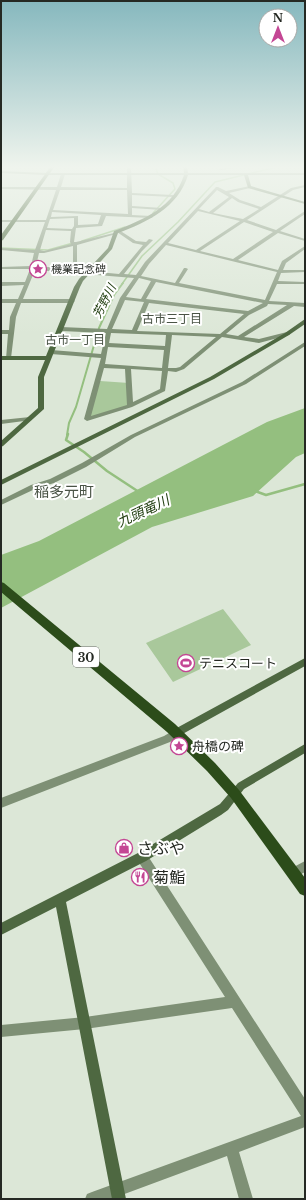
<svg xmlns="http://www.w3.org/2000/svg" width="306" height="1200" viewBox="0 0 306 1200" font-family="'Libre Baskerville','Noto Sans JP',serif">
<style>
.green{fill:#a9c89b}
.water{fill:#94bf7f}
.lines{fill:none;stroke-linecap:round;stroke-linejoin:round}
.stream-far2{stroke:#94bf7f;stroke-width:1.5}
.stream-far1{stroke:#94bf7f;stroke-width:2}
.stream{stroke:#94bf7f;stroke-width:2.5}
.street{fill:#7e9075;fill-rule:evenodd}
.secondary{fill:#4e6841;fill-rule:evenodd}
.primary{fill:#2c4c1a;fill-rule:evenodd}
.labels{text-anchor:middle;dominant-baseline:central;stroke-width:4;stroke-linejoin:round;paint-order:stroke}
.far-poi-label{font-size:11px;fill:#252923;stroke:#fff;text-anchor:start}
.far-water-label{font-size:12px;font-style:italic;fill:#1e3b0d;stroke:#fff}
.far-neighbourhood-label{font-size:12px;fill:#4a5446;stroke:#fff}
.shield{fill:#fff;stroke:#666965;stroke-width:1}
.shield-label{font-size:12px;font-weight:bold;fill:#252923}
.poi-label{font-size:13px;fill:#252923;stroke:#fff;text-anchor:start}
.water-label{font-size:14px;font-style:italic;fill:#1e3b0d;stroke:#fff}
.quarter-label{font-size:15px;fill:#4a5446;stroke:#fff}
.near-poi-label{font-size:16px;fill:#252923;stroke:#fff;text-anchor:start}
</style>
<rect width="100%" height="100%" fill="#dce7d7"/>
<path class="green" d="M 100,381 L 129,383 L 130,406 L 87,418 Z
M 223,609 L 251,645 L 173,682 L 146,643 Z"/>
<path class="water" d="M 305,408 L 305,453 L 296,457 L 253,496 L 152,527 L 1,608 L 1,555 L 39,541 L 267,422 Z"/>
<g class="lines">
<path class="stream-far2" d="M 153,213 L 175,189 L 173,183 L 158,174 L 155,166
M 82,241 L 125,227
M 1,248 L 48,250 L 73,243
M 122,284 L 142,256 L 178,222 L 215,182 L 281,166"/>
<path class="stream-far1" d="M 67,435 L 69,423 L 76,407 L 99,328 L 114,295 L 123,283"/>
<path class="stream" d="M 68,434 L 66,440 L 84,452 L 107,471 L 139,492
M 255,491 L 266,495 L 305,484"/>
<path class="street" d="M 127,166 L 131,166 L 132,193 L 173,195 L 175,196 L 173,197 L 132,195 L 132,206 L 162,208 L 164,209 L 162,210 L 132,208 L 132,215 L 151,216 L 153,217 L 151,218 L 106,216 L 102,226 L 76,228 L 74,242 L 76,242 L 114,233 L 116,234 L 77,245 L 77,270 L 119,274 L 143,245 L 133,243 L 117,232 L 117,231 L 119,230 L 136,241 L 146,242 L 149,239 L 153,240 L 142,251 L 124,274 L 136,275 L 145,262 L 216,187 L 218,187 L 226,191 L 250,186 L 250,188 L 229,193 L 240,200 L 261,207 L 291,188 L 305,185 L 305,187 L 293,190 L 247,220 L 276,230 L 305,211 L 305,214 L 280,231 L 305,239 L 305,241 L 278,233 L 238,260 L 278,270 L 282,261 L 305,246 L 305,249 L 286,263 L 283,270 L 305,270 L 305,272 L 281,273 L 278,281 L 305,282 L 305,284 L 277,284 L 269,301 L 305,303 L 305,307 L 294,306 L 244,337 L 259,339 L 287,332 L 290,334 L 289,335 L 259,343 L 222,337 L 184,369 L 176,372 L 168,371 L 165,391 L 132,407 L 87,421 L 84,419 L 101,358 L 51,354 L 48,352 L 51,350 L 101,354 L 106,333 L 61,331 L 58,329 L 61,327 L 107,329 L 120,298 L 134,278 L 35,270 L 23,299 L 72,299 L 75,301 L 72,303 L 21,303 L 16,317 L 11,358 L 6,359 L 8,334 L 1,334 L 1,330 L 9,330 L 10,317 L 16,303 L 1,303 L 1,299 L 18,299 L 24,285 L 1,286 L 1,282 L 25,282 L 30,269 L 1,269 L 1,267 L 31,266 L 34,253 L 1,250 L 1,248 L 35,250 L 45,222 L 1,222 L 1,220 L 46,220 L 56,190 L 1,189 L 1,187 L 57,187 L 61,174 L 63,173 L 65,174 L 61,187 L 127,188 ZM 60,190 L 127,190 L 128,214 L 53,210 ZM 217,190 L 229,197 L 209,212 L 199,209 ZM 232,198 L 238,202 L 259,209 L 243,219 L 213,213 ZM 198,211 L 240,221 L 196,250 L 168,243 ZM 52,212 L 101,215 L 98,224 L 78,225 L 78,216 L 51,217 ZM 74,218 L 74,226 L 72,229 L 47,228 L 50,219 ZM 244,222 L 273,232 L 233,259 L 200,251 ZM 46,230 L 71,231 L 70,242 L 71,244 L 44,251 L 40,250 ZM 166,245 L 277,272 L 265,300 L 179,283 L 188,269 L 186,268 L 184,268 L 175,283 L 141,276 L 149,264 ZM 73,246 L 73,269 L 36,266 L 39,253 L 44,253 ZM 139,278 L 151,281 L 141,299 L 126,297 ZM 156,282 L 263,303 L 248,311 L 146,299 ZM 125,300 L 144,302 L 132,330 L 112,329 ZM 149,303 L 244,314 L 220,334 L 137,331 ZM 268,304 L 287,305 L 238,336 L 226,334 L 249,315 L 267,306 ZM 111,333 L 166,335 L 165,346 L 109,343 ZM 172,335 L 216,337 L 180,367 L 176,368 L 168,368 ZM 108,347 L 164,350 L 162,368 L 105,364 ZM 104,368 L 125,369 L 127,405 L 91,416 ZM 131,369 L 162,371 L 160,389 L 133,402 Z
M 240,166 L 249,166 L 221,170 L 219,169 Z
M 298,166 L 305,167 L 305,169 L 299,167 Z
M 305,342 L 305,346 L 246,384 L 135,437 L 86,467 L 54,483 L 35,489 L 1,505 L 1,500 L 31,485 L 50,479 L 82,463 L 131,435 L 242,382 Z
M 30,417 L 32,418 L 32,420 L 1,424 L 1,420 Z
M 176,729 L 179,730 L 181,733 L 179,736 L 170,742 L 1,808 L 1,798 L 164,736 Z
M 142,852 L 146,853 L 305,1099 L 305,1127 L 239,1152 L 253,1199 L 239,1199 L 227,1156 L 111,1199 L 85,1199 L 87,1194 L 92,1192 L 301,1116 L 232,1008 L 85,1029 L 1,1037 L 1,1025 L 85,1017 L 225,997 L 138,861 L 137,857 L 138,853 Z
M 305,861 L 305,872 L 294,878 L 290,877 L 289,873 L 290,869 Z"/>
<path class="secondary" d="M 183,166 L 187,166 L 188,173 L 305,173 L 305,175 L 248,175 L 251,186 L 305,202 L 305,204 L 248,188 L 244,175 L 188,175 C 178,208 147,222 118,233 L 112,249 L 83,281 L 80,287 L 44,377 L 44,409 L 3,446 L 1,447 L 1,441 L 38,408 L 38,377 L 45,360 L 1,360 L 1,356 L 46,356 L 74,287 L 79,279 L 108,248 L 114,231 C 143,220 174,207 184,175 L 47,175 L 1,173 L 1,171 L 47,173 L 184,173 Z
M 305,319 L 305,324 L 289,335 L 214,379 L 1,485 L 1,480 L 210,377 L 285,333 Z
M 305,658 L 305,666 L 179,736 L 176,737 L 173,736 L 171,733 L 173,730 Z
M 305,744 L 305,753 L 244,789 L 228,810 L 221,815 L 146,861 L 66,902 L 126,1199 L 112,1199 L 56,907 L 1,935 L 1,923 L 138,853 L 220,804 L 238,783 Z"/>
<path class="primary" d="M 51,166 L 55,166 L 3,240 L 1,241 L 1,235 Z
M 1,582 L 4,583 L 175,724 L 215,763 L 239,790 L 305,878 L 305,896 L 300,894 L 231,798 L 207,771 L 167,732 L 1,592 Z"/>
</g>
<linearGradient id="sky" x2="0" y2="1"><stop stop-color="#86b8be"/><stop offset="0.5" stop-color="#eff4ed"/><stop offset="1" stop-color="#eff4ed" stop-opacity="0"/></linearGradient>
<rect width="306" height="334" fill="url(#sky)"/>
<defs>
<g id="sight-ring" transform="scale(0.9)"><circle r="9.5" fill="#fff" stroke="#c44694" stroke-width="1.5"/><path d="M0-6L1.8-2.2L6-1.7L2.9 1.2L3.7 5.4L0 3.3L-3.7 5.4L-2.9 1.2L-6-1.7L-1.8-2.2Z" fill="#c44694"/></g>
<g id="stadium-ring" transform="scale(0.9)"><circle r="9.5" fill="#fff" stroke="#c44694" stroke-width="1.5"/><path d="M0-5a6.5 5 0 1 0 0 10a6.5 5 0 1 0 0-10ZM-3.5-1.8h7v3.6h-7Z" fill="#c44694"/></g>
<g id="shop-ring" transform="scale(0.9)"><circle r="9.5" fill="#fff" stroke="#c44694" stroke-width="1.5"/><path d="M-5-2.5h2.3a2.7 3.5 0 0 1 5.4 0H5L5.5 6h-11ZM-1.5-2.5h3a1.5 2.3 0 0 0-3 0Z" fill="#c44694"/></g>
<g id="restaurant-ring" transform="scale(0.9)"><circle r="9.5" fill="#fff" stroke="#c44694" stroke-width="1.5"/><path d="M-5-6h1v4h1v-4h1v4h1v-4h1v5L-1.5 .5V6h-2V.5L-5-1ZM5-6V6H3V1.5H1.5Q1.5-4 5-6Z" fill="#c44694"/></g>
</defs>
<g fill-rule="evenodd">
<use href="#sight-ring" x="38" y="269"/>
<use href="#stadium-ring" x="186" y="663"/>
<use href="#sight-ring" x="179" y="746"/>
<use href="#shop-ring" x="124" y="848"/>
<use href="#restaurant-ring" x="140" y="877"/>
</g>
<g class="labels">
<g class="far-poi-label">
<text x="51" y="269">機業記念碑</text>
</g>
<g class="far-water-label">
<text transform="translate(104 301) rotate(-63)">芳野川</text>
</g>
<g class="far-neighbourhood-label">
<text x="172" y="318">古市三丁目</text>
<text x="75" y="339">古市一丁目</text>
</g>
<rect class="shield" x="73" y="647" width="26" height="20" rx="3"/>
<g class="shield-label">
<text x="86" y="657">30</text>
</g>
<g class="poi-label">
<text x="199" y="663">テニスコート</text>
<text x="192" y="746">舟橋の碑</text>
</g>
<g class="water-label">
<text transform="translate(143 511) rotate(-25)">九頭竜川</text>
</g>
<g class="quarter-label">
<text x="64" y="491">稲多元町</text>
</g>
<g class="near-poi-label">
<text x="137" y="848">さぶや</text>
<text x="153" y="877">菊鮨</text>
</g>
</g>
<rect width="306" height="1200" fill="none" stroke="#252923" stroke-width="4"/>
<g transform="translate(278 28)"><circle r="19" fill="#ffffff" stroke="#a8a9a7"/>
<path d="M0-3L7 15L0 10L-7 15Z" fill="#c44694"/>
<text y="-6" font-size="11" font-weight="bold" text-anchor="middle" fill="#252923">N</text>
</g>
</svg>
